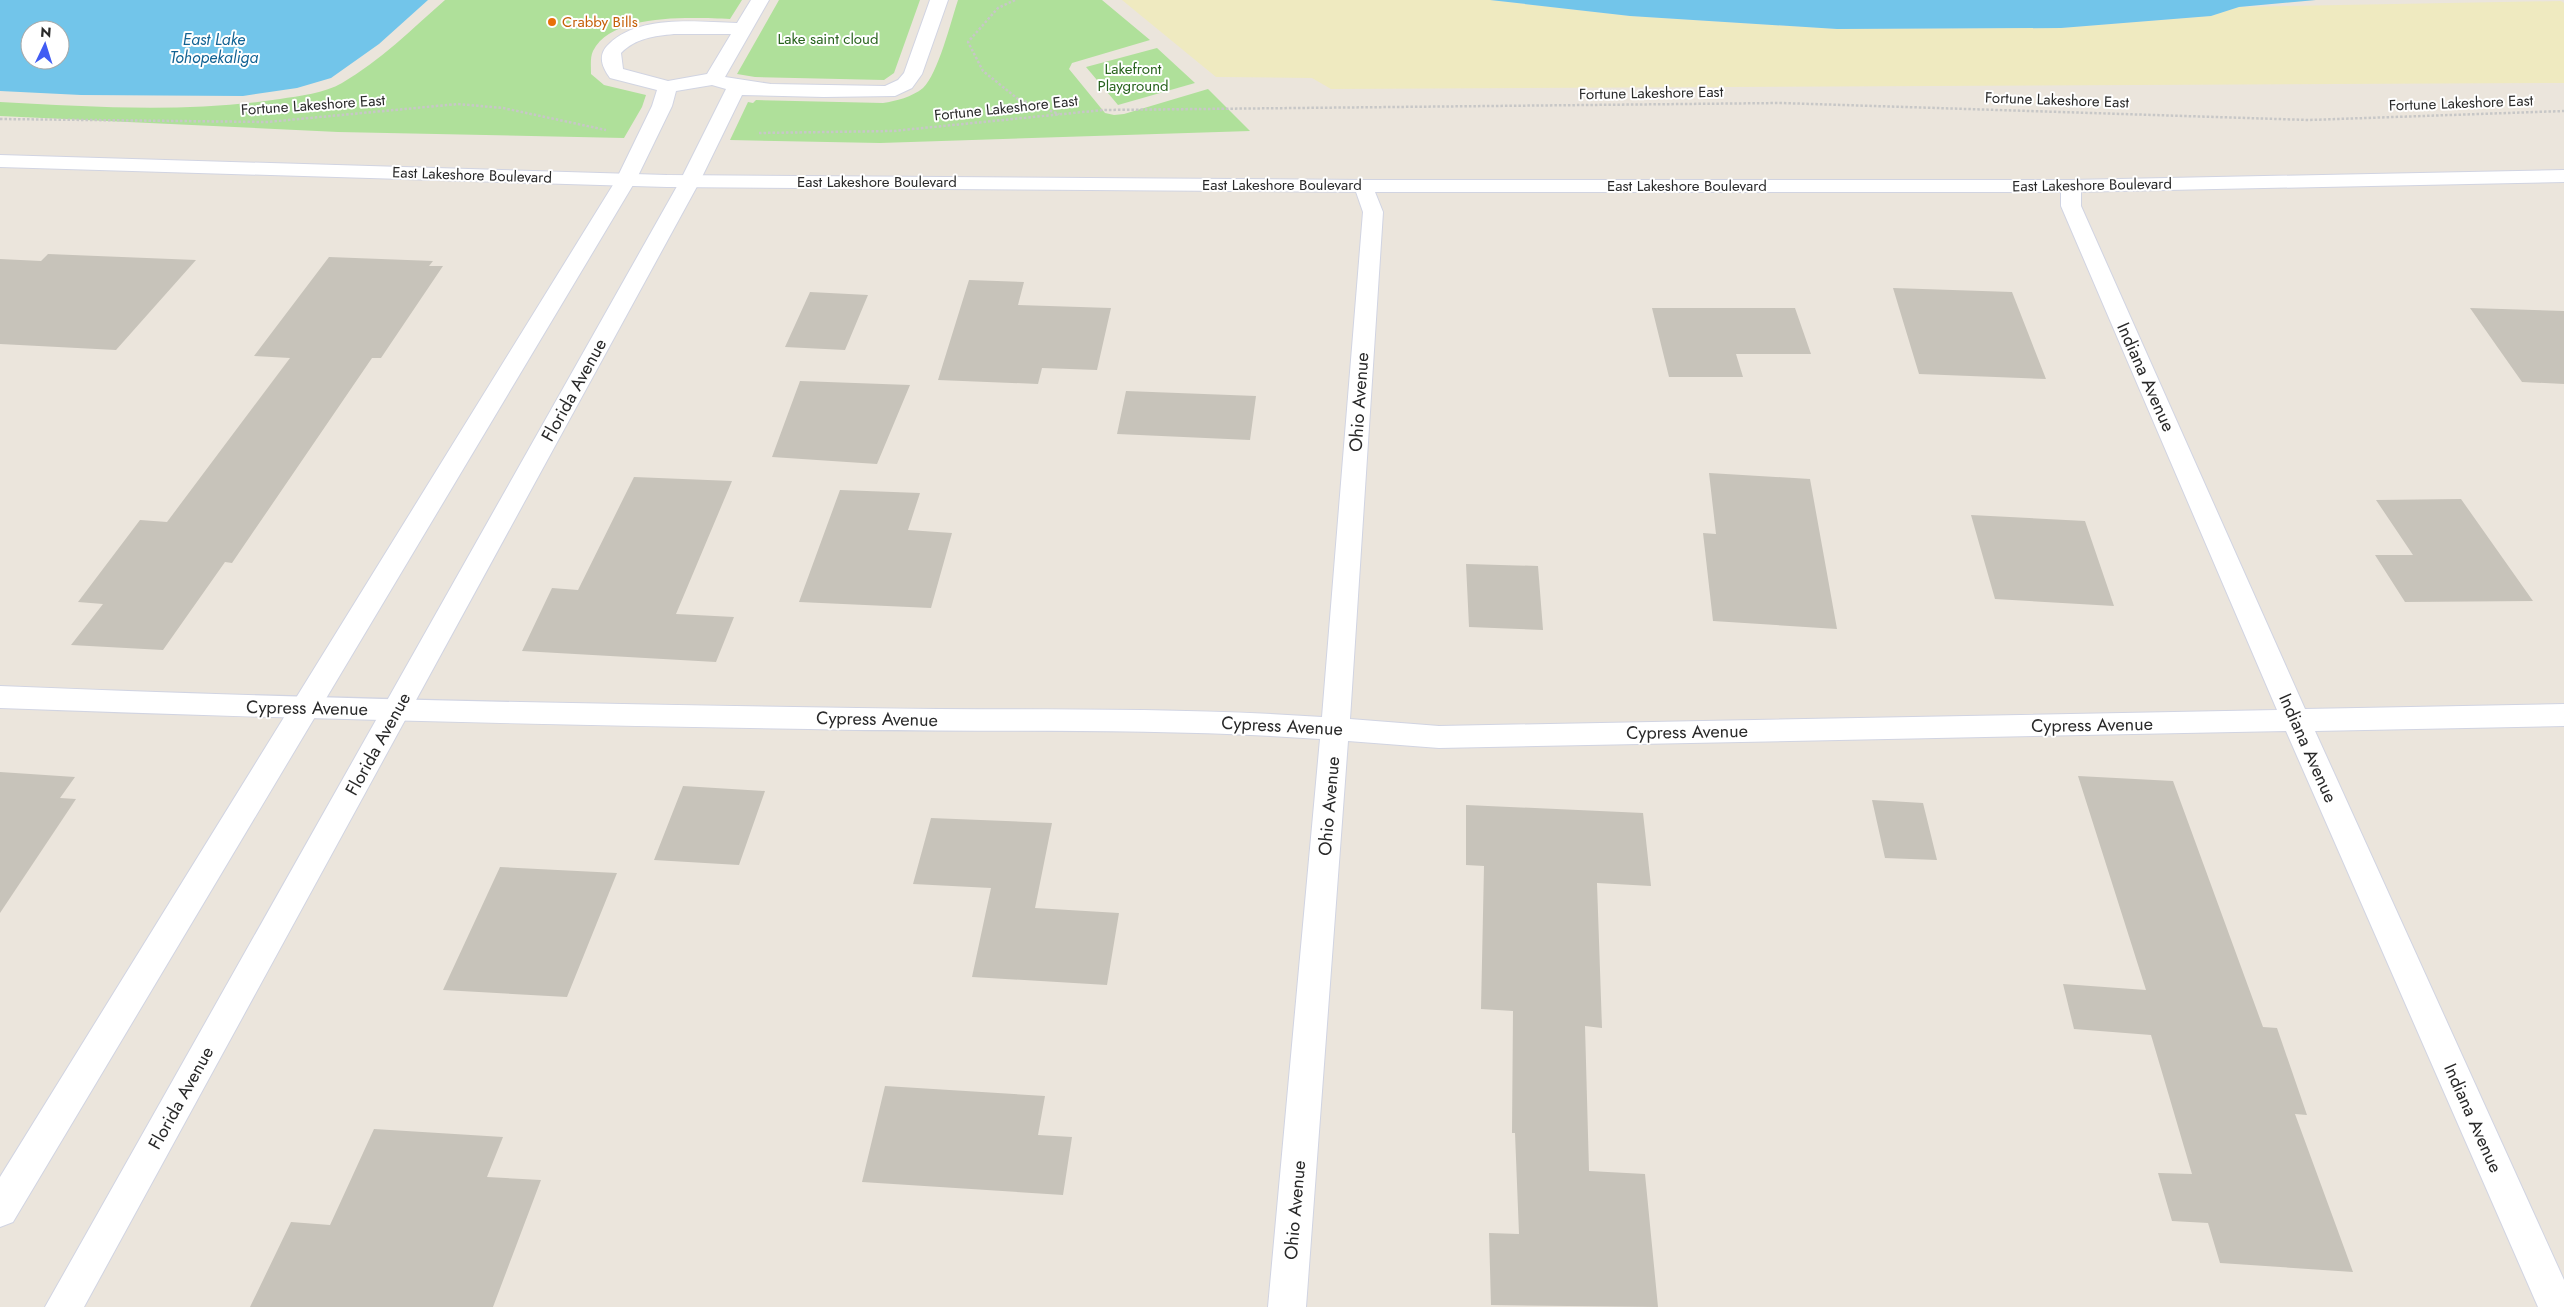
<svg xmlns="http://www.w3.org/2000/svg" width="2564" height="1307" viewBox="0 0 2564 1307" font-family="Jost,sans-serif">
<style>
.green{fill:#afe09a}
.sand{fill:#efeac0}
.water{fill:#72c5ea;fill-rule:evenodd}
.building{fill:#c7c3ba}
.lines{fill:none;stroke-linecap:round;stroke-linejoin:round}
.minor-casing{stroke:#d1d4e2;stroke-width:2}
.tertiary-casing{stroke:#d1d4e2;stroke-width:2}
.secondary-casing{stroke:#d1d4e2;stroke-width:2}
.path{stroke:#c7c7c7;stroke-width:2.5;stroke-dasharray:2.5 2;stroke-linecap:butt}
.minor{fill:#fff;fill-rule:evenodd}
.tertiary{fill:#fff;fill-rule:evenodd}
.secondary{fill:#fff;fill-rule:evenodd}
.food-dot{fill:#e8710a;stroke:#fff;stroke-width:2}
.labels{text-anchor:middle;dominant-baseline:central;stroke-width:4;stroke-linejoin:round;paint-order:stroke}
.far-food-label{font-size:15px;fill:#c56008;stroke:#fff;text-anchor:start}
.far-park-label{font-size:15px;fill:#28631d;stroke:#fff}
.far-street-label{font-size:15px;fill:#292929;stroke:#fff}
.far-water-label{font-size:16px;font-style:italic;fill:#126394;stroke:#fff}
.street-label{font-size:18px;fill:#292929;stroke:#fff}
</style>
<rect width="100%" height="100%" fill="#ebe5dc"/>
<path class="green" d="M 445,0 L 742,0 L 730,19 C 694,18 613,12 593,51 C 590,57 591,67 591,74 L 604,85 L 646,95 L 642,107 L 624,138 L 338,132 L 0,116 L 0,102 C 92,107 188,113 280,99 C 299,96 325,93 342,83 C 380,61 412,29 445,0 Z
M 779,0 L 920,0 L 894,73 L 884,80 L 755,77 L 737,74 Z
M 958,0 L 1102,0 L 1150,40 L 1072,63 L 1069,69 L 1105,113 L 1114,115 L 1124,114 L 1208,89 L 1250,131 L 880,143 L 730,140 L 748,102 L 753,103 L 756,100 L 883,103 C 896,101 912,97 923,88 C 938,74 951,21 958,0 Z
M 1157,48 L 1195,83 L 1118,105 L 1086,67 Z"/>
<path class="sand" d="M 1122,0 L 1490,0 L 1630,16 L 1837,29 L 2061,28 L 2211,16 L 2239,7 L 2561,1 L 2564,3 L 2564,83 L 1331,89 L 1312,78 L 1216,77 Z"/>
<path class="water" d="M 0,0 L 428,0 L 379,44 L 331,78 L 297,88 L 243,96 L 81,95 L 0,91 ZM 30,30 L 60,30 L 60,60 L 30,60 Z
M 1490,0 L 2316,0 L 2239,7 L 2211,16 L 2061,28 L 1837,29 L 1630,16 Z"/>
<path class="building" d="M 48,254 L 196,260 L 116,350 L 0,344 L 0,259 L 41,261 Z
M 329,257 L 433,261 L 429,266 L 443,266 L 381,358 L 372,358 L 232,563 L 225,562 L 163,650 L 71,645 L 103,604 L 78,602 L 140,520 L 167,522 L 290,358 L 254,356 Z
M 969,280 L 1024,282 L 1018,305 L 1111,308 L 1097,370 L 1042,368 L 1038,384 L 938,380 Z
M 1893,288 L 2012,292 L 2046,379 L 1919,374 Z
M 810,292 L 868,295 L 845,350 L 785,347 Z
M 1652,308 L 1795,308 L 1811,354 L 1736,354 L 1743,377 L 1669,377 Z
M 2470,308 L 2564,311 L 2564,384 L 2522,382 Z
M 800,381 L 910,385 L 877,464 L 772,457 Z
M 1126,391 L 1256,396 L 1250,440 L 1117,434 Z
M 1709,473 L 1810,479 L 1837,629 L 1713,621 L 1703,533 L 1716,534 Z
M 634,477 L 732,481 L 676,614 L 734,617 L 716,662 L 522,651 L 552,588 L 578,590 Z
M 840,490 L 920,493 L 908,530 L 952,533 L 931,608 L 799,602 Z
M 2461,499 L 2533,601 L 2405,602 L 2375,555 L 2413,555 L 2376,500 Z
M 1971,515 L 2085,521 L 2114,606 L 1995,599 Z
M 1466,564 L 1538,566 L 1543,630 L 1469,627 Z
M 0,772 L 75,777 L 60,798 L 76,799 L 0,913 Z
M 2078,776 L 2173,781 L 2263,1027 L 2277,1028 L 2307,1115 L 2295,1114 L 2353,1272 L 2220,1263 L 2208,1223 L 2172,1221 L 2158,1173 L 2192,1174 L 2151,1035 L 2074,1029 L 2063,984 L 2146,990 Z
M 683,786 L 765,791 L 739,865 L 654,860 Z
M 1872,800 L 1923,803 L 1937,860 L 1885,858 Z
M 1466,805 L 1643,813 L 1651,886 L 1597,883 L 1602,1028 L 1585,1026 L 1589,1171 L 1645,1174 L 1658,1307 L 1491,1305 L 1489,1233 L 1519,1234 L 1515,1133 L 1512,1133 L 1513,1011 L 1481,1009 L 1484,866 L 1466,865 Z
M 931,818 L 1052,823 L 1035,908 L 1119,913 L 1107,985 L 972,977 L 991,888 L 913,884 Z
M 500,867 L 617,873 L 567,997 L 443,990 Z
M 885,1086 L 1045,1096 L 1038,1135 L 1072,1137 L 1063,1195 L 862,1182 Z
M 374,1129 L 503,1137 L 487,1177 L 541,1180 L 493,1307 L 250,1307 L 291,1222 L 330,1225 Z"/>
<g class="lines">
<g class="minor-casing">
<path id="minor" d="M 751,0 L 769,0 L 725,77 L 771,84 L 885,86 L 898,80 L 904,73 L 930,0 L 948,0 L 922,74 L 912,88 L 895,96 L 824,97 L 742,95 L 700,181 L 697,185 L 690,187 L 683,185 L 680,181 L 726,89 L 712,85 L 676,91 L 672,106 L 636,180 L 633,184 L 626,186 L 619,184 L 616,180 L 652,106 L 657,90 L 610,78 C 602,67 597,55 609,44 C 640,14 698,22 737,23 ZM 674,34 L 731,34 L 707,74 L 668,81 L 623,69 L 621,53 C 636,38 654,36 674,34 Z
M 1364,180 L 1371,182 L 1383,212 L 1350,719 L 1439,726 L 2277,710 L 2061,206 L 2061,186 L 2064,182 L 2071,180 L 2078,182 L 2081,186 L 2081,206 L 2305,709 L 2564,704 L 2564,726 L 2315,731 L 2564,1280 L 2564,1307 L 2538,1307 L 2286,731 L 1439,748 L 1348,741 L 1306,1307 L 1268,1307 L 1320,739 C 1166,728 1010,732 856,730 C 570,725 285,719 0,708 L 0,686 C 285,698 571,704 857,708 C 1012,711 1167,706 1322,717 L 1363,212 L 1354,186 L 1357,182 Z"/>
</g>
<g class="tertiary-casing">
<path id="tertiary" d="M 0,155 L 667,175 L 1364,180 L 2071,180 L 2564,170 L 2564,182 L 2071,192 L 1364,192 L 667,187 L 0,167 Z"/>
</g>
<g class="secondary-casing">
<path id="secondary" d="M 626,174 L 633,176 L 636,180 L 13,1222 L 0,1227 L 0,1177 L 616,180 L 619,176 Z
M 690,175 L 697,177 L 700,181 L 84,1307 L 45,1307 L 680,181 L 683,177 Z"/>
</g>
<path class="path" d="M 1015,0 L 998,8 L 968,42 L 983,71 L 1018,99 L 1059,114
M 0,119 L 267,122 L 458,104 L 503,108 L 606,130
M 759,133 L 893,131 L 1103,110 L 1781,103 L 2309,120 L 2564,111"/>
<use href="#minor" class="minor"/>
<use href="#tertiary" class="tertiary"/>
<use href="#secondary" class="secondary"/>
</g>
<circle class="food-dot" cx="552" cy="22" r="5"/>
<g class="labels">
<g class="far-food-label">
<text x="562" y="22">Crabby Bills</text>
</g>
<g class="far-park-label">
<text x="828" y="39">Lake saint cloud</text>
<text x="1133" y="69">Lakefront<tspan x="1133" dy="17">Playground</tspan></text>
</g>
<g class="far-street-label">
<text transform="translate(1651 93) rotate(-1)">Fortune Lakeshore East</text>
<text transform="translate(2057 100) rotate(2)">Fortune Lakeshore East</text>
<text transform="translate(2461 103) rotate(-2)">Fortune Lakeshore East</text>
<text transform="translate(313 105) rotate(-4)">Fortune Lakeshore East</text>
<text transform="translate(1006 108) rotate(-6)">Fortune Lakeshore East</text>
<text transform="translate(472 175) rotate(2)">East Lakeshore Boulevard</text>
<text x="877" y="182">East Lakeshore Boulevard</text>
<text x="1282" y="185">East Lakeshore Boulevard</text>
<text transform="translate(2092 185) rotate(-1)">East Lakeshore Boulevard</text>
<text x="1687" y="186">East Lakeshore Boulevard</text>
</g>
<g class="far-water-label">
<text x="214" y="39">East Lake<tspan x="214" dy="18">Tohopekaliga</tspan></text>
</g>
<g class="street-label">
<text transform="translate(2146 377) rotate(66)">Indiana Avenue</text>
<text transform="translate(574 390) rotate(-61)">Florida Avenue</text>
<text transform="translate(1359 402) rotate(-86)">Ohio Avenue</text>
<text transform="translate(307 708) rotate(1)">Cypress Avenue</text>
<text transform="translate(877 719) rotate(1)">Cypress Avenue</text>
<text transform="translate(2092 725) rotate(-1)">Cypress Avenue</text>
<text transform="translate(1282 726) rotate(3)">Cypress Avenue</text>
<text transform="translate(1687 732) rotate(-1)">Cypress Avenue</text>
<text transform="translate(378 744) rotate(-61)">Florida Avenue</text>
<text transform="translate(2308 748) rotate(66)">Indiana Avenue</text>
<text transform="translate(1329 806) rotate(-85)">Ohio Avenue</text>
<text transform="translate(181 1098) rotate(-61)">Florida Avenue</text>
<text transform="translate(2473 1118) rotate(66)">Indiana Avenue</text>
<text transform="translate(1295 1210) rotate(-85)">Ohio Avenue</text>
</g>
</g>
<g transform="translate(45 45) rotate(4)"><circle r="24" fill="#ffffff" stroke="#a9a9a9"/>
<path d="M0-4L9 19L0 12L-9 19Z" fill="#415cf3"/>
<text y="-8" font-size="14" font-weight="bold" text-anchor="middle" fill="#292929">N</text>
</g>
</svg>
